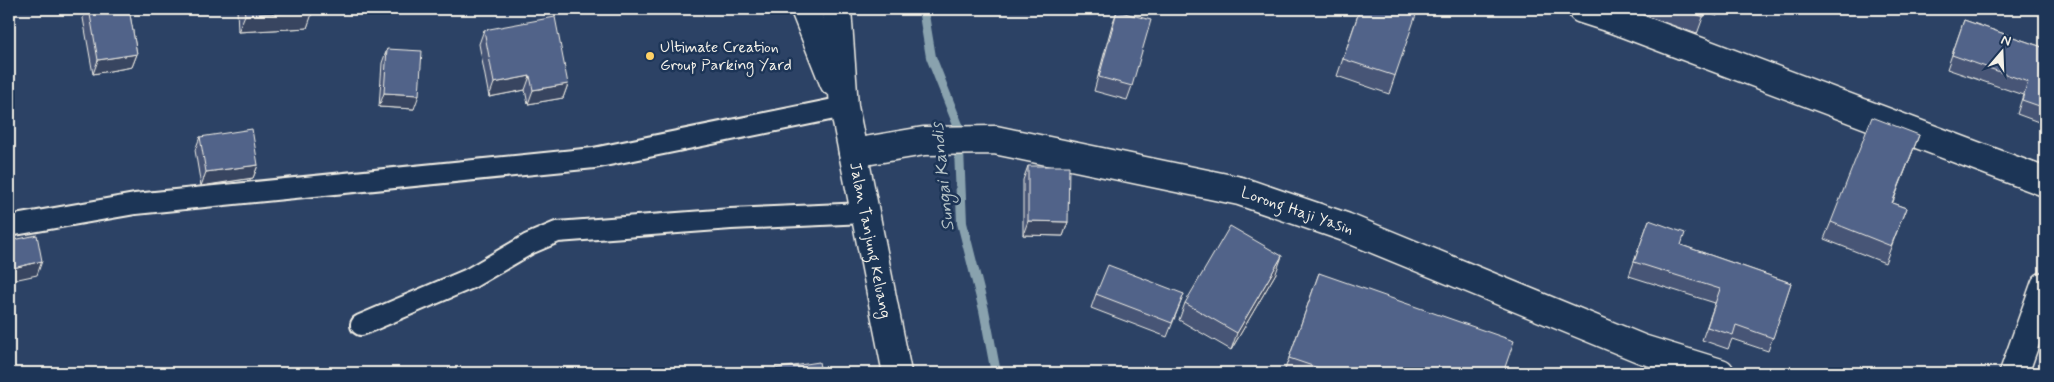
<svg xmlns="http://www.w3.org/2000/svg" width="2054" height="382" viewBox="0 0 2054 382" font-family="Mynerve,sans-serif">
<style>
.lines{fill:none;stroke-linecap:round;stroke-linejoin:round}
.stream{stroke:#89a2ae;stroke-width:10}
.lane-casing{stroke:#f4f1e8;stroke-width:24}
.street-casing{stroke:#f4f1e8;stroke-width:31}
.secondary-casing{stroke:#f4f1e8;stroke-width:31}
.lane{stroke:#1d3557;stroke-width:20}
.street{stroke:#1d3557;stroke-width:28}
.secondary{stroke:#1d3557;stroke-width:28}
.wall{fill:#465576;stroke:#f4f1e8}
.shaded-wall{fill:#394560;stroke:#f4f1e8}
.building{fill:#516389;stroke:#f4f1e8}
.poi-dot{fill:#ffd166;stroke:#1d3557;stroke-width:2}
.labels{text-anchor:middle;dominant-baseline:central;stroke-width:5;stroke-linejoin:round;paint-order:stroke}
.poi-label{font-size:16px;fill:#f4f1e8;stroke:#1d3557;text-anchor:start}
.street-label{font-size:16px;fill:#f4f1e8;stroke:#1d3557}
.water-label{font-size:18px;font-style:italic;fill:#b6c3c6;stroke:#1d3557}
</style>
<rect width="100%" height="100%" fill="#2c4265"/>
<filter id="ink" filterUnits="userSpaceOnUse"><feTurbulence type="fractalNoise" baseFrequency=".02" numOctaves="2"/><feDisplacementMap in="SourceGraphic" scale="10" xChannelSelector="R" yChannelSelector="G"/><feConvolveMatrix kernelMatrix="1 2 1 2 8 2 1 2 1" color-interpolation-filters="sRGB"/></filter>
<g filter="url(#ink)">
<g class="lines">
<path class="stream" d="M 923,9 L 931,57 L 958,125 L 962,223 L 984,310 L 996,373"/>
<g class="lane-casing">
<path id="lane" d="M 9,226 L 135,204 L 594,158 L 844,107
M 361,325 L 469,279 L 529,244 L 557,232 L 731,219 L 865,213"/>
</g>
<g class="street-casing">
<g id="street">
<path d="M 1582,9 L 1613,19 L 2045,182"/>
<path id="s1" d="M 853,153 L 924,141 L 995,140 L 1240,191 L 1345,227 L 1642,349 L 1720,373"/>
<path d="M 2014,373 L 2045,286"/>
</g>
</g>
<g class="secondary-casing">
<g id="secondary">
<path d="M 805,9 L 834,82"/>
<path id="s2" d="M 837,9 L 844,107 L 897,373"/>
</g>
</g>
<use href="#lane" class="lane"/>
<use href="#street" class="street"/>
<use href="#secondary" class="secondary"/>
</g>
<path class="wall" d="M 87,9 L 129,9 L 137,54 L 132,67 L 93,74 L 83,18 Z
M 237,9 L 314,9 L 313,9 L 307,28 L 238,32 Z
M 1360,9 L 1395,76 L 1389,94 L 1337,76 Z
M 1627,9 L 1720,9 L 1717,16 L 1705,12 L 1697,34 Z
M 1117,11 L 1132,86 L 1127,100 L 1094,91 L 1112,25 Z
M 1964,20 L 2045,48 L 2045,121 L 2044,124 L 2017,114 L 2023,95 L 1947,69 Z
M 484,30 L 568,84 L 563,98 L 528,104 L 525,90 L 489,97 L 479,44 Z
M 387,49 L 414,109 L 379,107 L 382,63 Z
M 200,137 L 258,165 L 253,178 L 201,186 L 195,150 Z
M 1912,153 L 1892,203 L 1906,208 L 1885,263 L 1824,239 L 1831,222 Z
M 1028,166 L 1068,222 L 1063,236 L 1023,235 L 1023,180 Z
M 1649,220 L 1681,245 L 1791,283 L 1768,351 L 1732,339 L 1728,349 L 1702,340 L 1715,303 L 1629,276 Z
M 1276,273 L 1231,350 L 1179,320 L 1185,303 Z
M 1319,273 L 1503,373 L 1289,373 L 1284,372 Z
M 1096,294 L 1184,294 L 1167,337 L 1091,308 Z"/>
<path class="shaded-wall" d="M 313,11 L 307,28 L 238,32 L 245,15 Z
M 137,54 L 132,67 L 93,74 L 98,60 Z
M 530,76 L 525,90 L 489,97 L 494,83 Z
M 568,84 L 563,98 L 528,104 L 533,90 Z
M 384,93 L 419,95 L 414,109 L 379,107 Z
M 1919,135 L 1912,153 L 1886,220 L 1892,203 Z
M 258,165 L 253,178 L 201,186 L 206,172 Z
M 1028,221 L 1068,222 L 1063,236 L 1023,235 Z
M 1282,256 L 1276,273 L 1231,350 L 1237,333 Z
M 42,261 L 37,275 L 9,281 L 9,269 Z"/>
<path class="building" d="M 89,9 L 129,9 L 137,54 L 98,60 Z
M 244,9 L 313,9 L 313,11 L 245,15 Z
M 1360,9 L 1418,9 L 1395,76 L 1343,59 Z
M 1681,9 L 1706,9 L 1704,17 Z
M 1117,11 L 1151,20 L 1132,86 L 1099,77 Z
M 555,17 L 568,84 L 533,90 L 530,76 L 494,83 L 484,30 Z
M 1964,20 L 2045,48 L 2045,108 L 2022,100 L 2028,82 L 1952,55 Z
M 387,49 L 422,51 L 419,95 L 384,93 Z
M 1872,117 L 1919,135 L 1892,203 L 1906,208 L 1891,246 L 1831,222 Z
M 252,129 L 258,165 L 206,172 L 200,137 Z
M 1028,166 L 1069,166 L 1068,222 L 1028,221 Z
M 1649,220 L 1685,233 L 1681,245 L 1791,283 L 1773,338 L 1736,325 L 1733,335 L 1707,327 L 1720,289 L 1634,262 Z
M 1230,226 L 1282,256 L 1237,333 L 1185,303 Z
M 37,235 L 42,261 L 9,269 L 9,241 Z
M 1108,265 L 1184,294 L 1172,323 L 1096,294 Z
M 1319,273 L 1514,341 L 1503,373 L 1333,373 L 1289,358 Z
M 819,362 L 821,373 L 749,373 Z"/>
</g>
<circle class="poi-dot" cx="650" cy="56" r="5"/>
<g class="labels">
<g class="poi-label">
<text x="660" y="47">Ultimate Creation<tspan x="660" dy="18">Group Parking Yard</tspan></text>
</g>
<g class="street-label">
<text stroke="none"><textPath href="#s1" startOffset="454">Lorong Haji Yasin</textPath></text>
<text stroke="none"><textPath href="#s2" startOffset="234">Jalan Tanjung Keluang</textPath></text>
</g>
<g class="water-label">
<text transform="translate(943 177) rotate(-96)">Sungai Kandis</text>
</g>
</g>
<rect width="2054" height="382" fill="none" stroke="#1d3557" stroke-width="30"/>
<rect x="15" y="15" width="2024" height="352" fill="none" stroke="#f4f1e8" stroke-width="2" filter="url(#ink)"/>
<g transform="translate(2002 52) rotate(19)" stroke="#1d3557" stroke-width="4" paint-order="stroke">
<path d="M0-4L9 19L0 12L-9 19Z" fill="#f4f1e8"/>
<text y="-8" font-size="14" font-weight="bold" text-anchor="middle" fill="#f4f1e8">N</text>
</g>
</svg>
